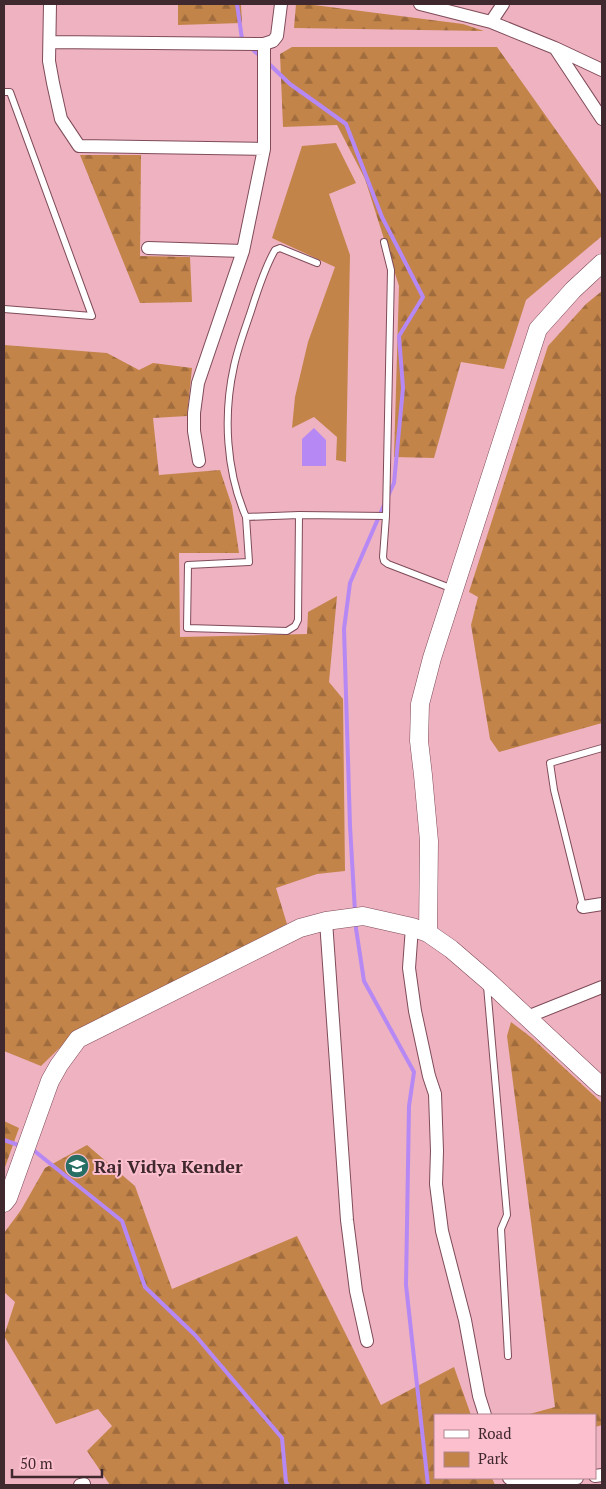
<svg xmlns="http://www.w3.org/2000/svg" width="606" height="1489" viewBox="0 0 606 1489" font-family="'PT Serif',serif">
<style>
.forest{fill:url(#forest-firs)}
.green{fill:#c38449}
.water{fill:#b688f4}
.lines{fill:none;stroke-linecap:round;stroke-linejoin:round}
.stream{stroke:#b688f4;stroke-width:4}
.lane-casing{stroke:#7f4b59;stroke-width:8}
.street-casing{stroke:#7f4b59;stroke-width:14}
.secondary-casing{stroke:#7f4b59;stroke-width:19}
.lane{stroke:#fff;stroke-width:6}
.street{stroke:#fff;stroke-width:12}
.secondary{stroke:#fff;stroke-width:18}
.labels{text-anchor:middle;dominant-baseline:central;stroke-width:4;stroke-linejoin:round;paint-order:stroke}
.poi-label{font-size:18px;font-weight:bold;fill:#40282f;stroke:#fcbfce;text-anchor:start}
</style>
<defs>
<pattern id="forest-firs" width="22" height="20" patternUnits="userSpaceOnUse" patternTransform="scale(1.25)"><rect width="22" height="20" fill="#c38449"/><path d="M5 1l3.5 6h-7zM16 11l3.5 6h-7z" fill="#a06c3d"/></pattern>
</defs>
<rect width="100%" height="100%" fill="#eeb2c1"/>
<path class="forest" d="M 178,4 L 241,4 L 242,23 L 178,25 Z
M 296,4 L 306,4 L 463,24 L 484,31 L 294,28 Z
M 292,47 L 497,47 L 602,195 L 602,236 L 526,300 L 504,369 L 461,362 L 434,458 L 394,457 L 399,286 L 365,179 L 337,125 L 283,127 L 280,54 Z
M 80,155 L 141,155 L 140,256 L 190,257 L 192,302 L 140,303 Z
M 602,291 L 602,723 L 499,752 L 490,739 L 471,625 L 478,597 L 469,592 L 548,346 L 586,304 Z
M 4,345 L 107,353 L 139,370 L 153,363 L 192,368 L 187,416 L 153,418 L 159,475 L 220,470 L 232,506 L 239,553 L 179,553 L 180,637 L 307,634 L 308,612 L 337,596 L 329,682 L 343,699 L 345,871 L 317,874 L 276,888 L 287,924 L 76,1032 L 41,1066 L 4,1051 Z
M 511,1022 L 532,1038 L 602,1103 L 602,1425 L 595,1427 L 595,1415 L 526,1415 L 555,1407 L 507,1036 Z
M 4,1121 L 19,1128 L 4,1170 Z
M 87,1145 L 135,1186 L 172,1289 L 297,1236 L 381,1405 L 454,1367 L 471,1415 L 435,1415 L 435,1478 L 492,1478 L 495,1485 L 110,1485 L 87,1451 L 112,1426 L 98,1409 L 56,1424 L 4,1336 L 15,1302 L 4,1292 L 4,1233 L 21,1210 L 45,1168 Z"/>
<path class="green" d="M 336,143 L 356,183 L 329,194 L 350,255 L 346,462 L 336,460 L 337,437 L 314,417 L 292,428 L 295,397 L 308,342 L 335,267 L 272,238 L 302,146 Z"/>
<path class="water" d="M 314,428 L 326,440 L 326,466 L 302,466 L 302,439 Z"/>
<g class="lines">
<path class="stream" d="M 237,4 L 242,39 L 243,41
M 250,47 L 261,57
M 267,62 L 290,84 L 346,124 L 382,217 L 423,297 L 399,336 L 403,388 L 394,483 L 388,496
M 355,912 L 350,826 L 344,629 L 350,583 L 384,505
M 355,922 L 364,981 L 414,1072 L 409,1106 L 406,1285 L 428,1485
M 4,1140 L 21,1146
M 32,1149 L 122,1221 L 145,1287 L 195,1335 L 282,1438 L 286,1482 L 288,1485"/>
<g class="lane-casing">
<path id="lane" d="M 4,92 L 10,92 L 92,316 L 4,309
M 384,242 L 391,270 L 386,516
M 299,515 L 298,620 L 295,626 L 287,631 L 187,628 L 188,565 L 249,562 L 246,517 L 299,515 L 386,516 L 383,557 L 384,561 L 388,564 L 453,589
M 246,517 C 226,471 223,415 234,366 C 238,347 245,329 251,311 C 257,292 265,267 275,250 L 280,248 L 317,263
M 583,907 L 554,790 L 550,763 L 602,748
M 487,986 L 507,1215 L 501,1229 L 508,1356"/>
</g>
<g class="street-casing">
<path id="street" d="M 50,4 L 49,61 L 53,83 L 61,119 L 79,146 L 264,149
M 420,4 L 491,22 L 555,48 L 602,70
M 491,22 L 503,4
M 50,42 L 264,44 L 273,41 L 277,36 L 281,4
M 555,48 L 602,119
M 148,248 L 243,251
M 199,461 L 194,431 L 194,413 L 198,383 L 243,251 L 264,149 L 264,44
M 583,907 L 602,904
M 326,921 L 347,1220 L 356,1291 L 367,1341
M 412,927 L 409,968 L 415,1011 L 429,1076 L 435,1094 L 437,1151 L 436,1184 L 442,1231 L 465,1320 L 479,1396 L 485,1415
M 527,1017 L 602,987
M 595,1476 L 602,1475
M 509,1478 C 519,1488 563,1479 577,1478
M 80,1485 L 84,1484"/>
</g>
<g class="secondary-casing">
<path id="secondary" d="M 428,933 L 429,841 L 423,775 L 419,741 L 420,704 L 432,658 L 538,329 L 573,290 L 602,263
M 4,1203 L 8,1198 L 50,1081 L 59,1065 L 78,1039 L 300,928 L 326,921 L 363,916 L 412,927 L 428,933 L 451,949 L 487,980 L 602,1087"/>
</g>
<use href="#lane" class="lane"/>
<use href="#street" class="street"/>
<use href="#secondary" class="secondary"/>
</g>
<defs>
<g id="school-disc" transform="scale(1.25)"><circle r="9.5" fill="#276e64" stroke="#fcbfce"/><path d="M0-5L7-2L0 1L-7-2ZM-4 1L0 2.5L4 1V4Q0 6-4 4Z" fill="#fff"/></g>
</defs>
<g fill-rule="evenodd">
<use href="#school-disc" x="77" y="1166"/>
</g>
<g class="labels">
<g class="poi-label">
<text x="94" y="1166">Raj Vidya Kender</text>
</g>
</g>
<rect width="606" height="1489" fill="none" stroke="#40282f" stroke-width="10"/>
<rect x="434" y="1414" width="162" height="65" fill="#fcbfce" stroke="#b1838e"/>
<rect x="444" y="1430" width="25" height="8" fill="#ffffff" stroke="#b1838e"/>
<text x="478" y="1439" font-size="15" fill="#40282f">Road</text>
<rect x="444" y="1452" width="25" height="15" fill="#c38449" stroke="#b1838e"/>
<text x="478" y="1464" font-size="15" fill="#40282f">Park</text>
<path d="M12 1469v8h90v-8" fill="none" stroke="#40282f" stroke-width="2.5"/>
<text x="20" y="1469" font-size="15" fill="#40282f" stroke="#fcbfce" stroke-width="4" paint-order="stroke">50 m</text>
</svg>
